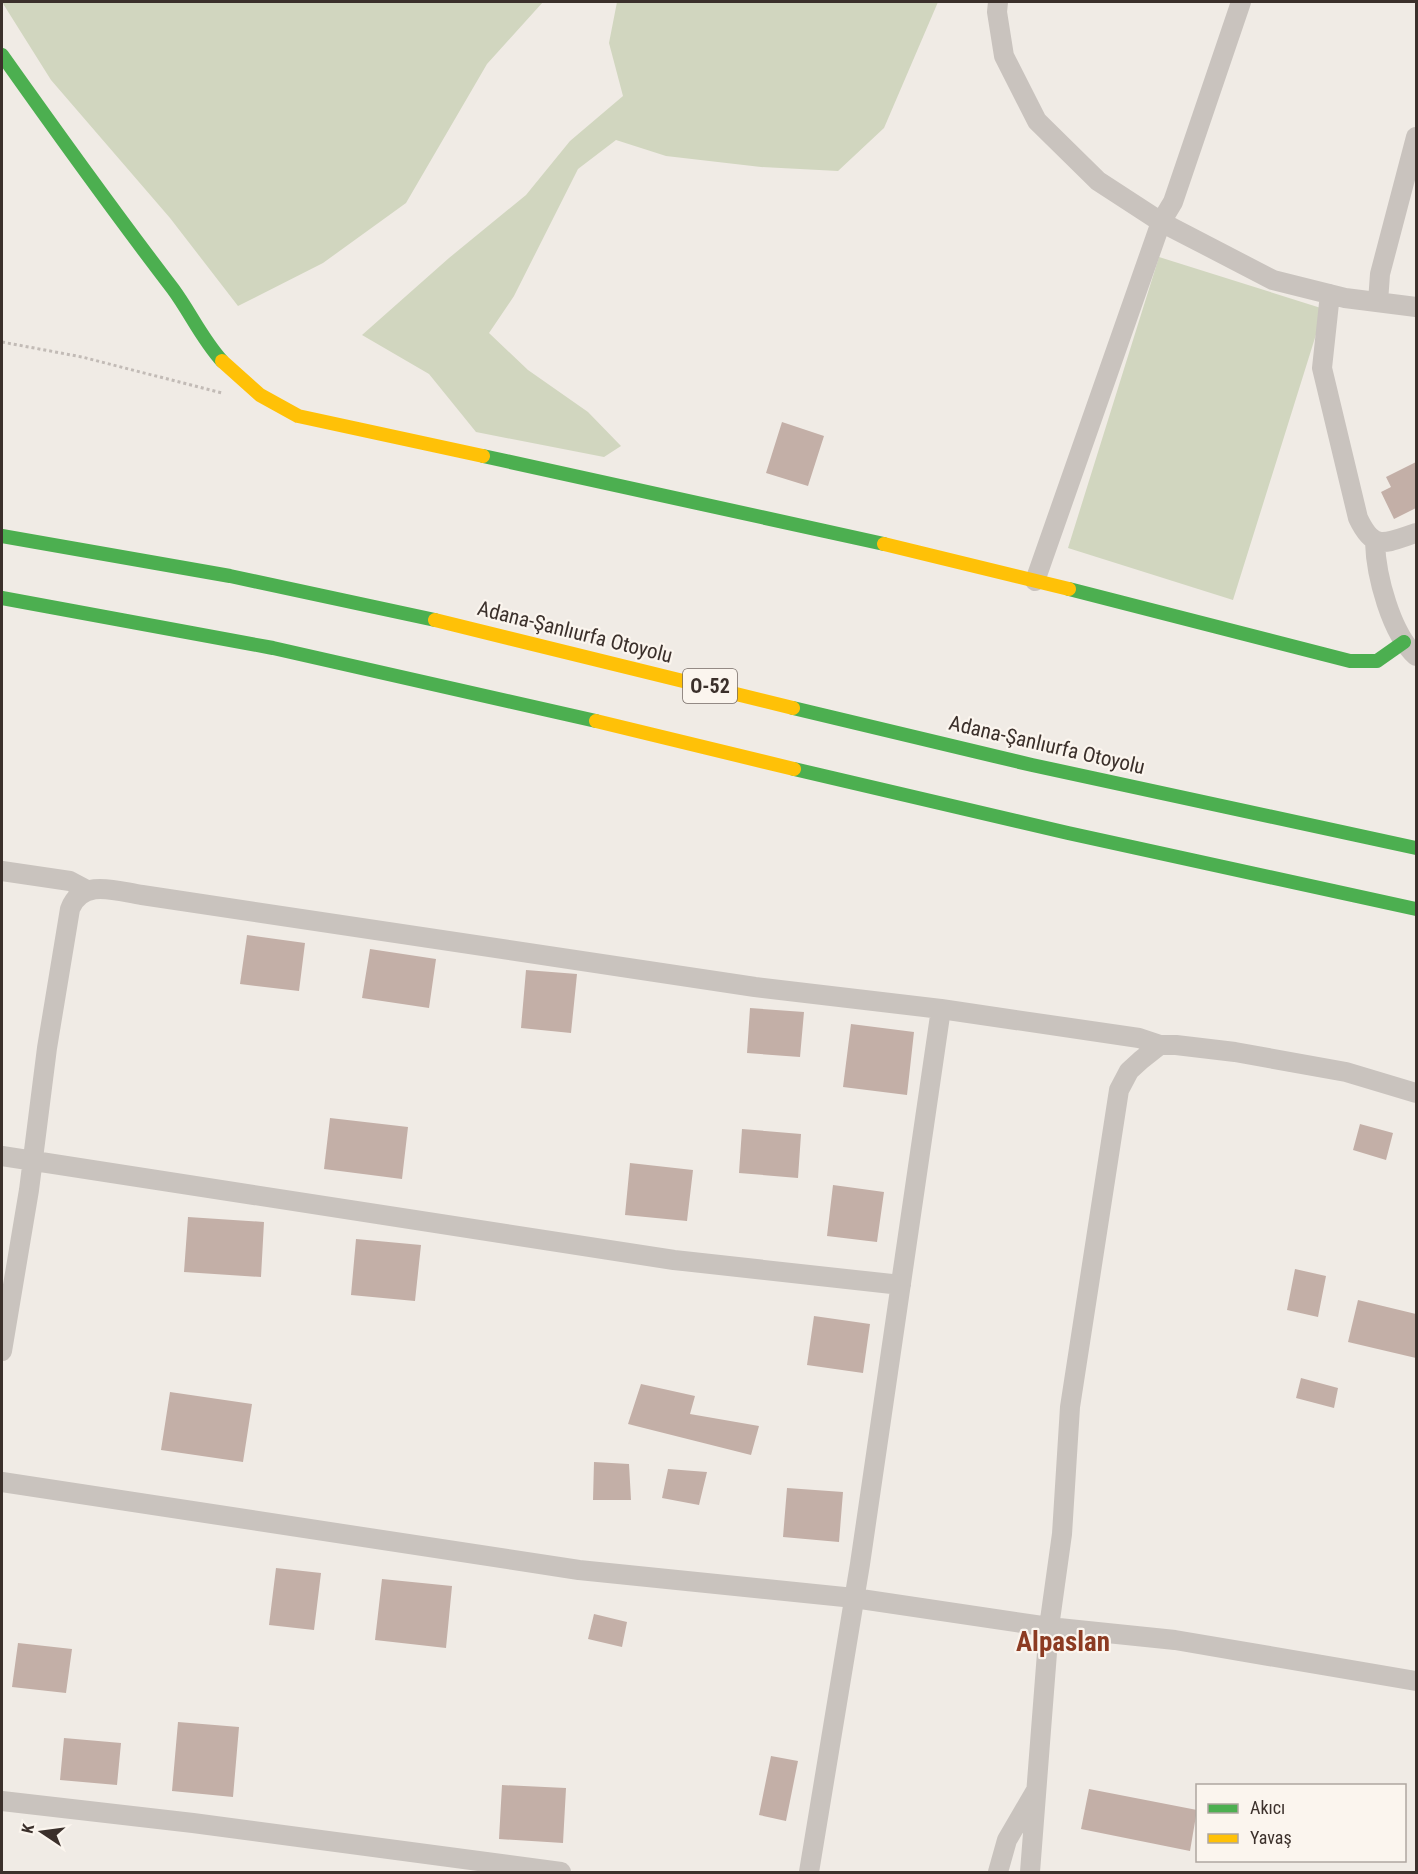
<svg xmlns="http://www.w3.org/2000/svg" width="1418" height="1874" viewBox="0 0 1418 1874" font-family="'Roboto Condensed',sans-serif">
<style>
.green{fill:#d1d6bf}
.building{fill:#c3afa7}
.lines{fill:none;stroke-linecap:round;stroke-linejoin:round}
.path{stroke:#c2bbb6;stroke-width:3;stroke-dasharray:3 3;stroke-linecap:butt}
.street{stroke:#c9c3be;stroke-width:20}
.fast{stroke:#4caf50;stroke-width:14}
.slow{stroke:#ffc107;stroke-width:14}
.labels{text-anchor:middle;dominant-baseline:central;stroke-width:4.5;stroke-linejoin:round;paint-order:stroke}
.shield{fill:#fbf5ee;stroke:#756b66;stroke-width:1.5}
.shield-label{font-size:20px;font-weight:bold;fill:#3b302b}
.street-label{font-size:21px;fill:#3b302b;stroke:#fbf5ee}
.district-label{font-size:27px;font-weight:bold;fill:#8c3b22;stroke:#fbf5ee}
</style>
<rect width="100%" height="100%" fill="#f0ebe5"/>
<path class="green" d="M 2,2 L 543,2 L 487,64 L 406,203 L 323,263 L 238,306 L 170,218 L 51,80 Z
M 617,2 L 938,2 L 884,128 L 838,171 L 761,167 L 666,156 L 616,140 L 578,169 L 514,296 L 489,333 L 528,370 L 588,412 L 621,446 L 604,457 L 476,432 L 429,374 L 362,335 L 449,258 L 526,195 L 570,141 L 623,96 L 609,43 Z
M 1159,257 L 1324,309 L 1233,600 L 1068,548 Z"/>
<path class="building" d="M 782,422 L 824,436 L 808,486 L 766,473 Z
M 1416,462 L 1416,508 L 1394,519 L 1381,492 L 1391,487 L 1386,477 Z
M 247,935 L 305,943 L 299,991 L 240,984 Z
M 370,949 L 436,959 L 429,1008 L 362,998 Z
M 526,970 L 577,974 L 571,1033 L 521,1028 Z
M 750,1008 L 804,1012 L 800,1057 L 747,1053 Z
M 851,1024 L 914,1032 L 907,1095 L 843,1087 Z
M 330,1118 L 408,1127 L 402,1179 L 324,1169 Z
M 1360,1124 L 1393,1133 L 1386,1160 L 1353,1150 Z
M 742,1129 L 801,1134 L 798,1178 L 739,1173 Z
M 630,1163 L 693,1170 L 687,1221 L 625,1215 Z
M 833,1185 L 884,1192 L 877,1242 L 827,1236 Z
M 188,1217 L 264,1222 L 261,1277 L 184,1272 Z
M 356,1239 L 421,1245 L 415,1301 L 351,1295 Z
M 1295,1269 L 1326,1276 L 1318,1317 L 1287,1310 Z
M 1358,1300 L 1416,1314 L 1416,1358 L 1348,1342 Z
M 814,1316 L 870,1324 L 863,1373 L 807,1365 Z
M 1301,1378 L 1338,1388 L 1334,1408 L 1296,1398 Z
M 641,1384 L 695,1396 L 690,1414 L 759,1426 L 751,1455 L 628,1424 Z
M 170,1392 L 252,1404 L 243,1462 L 161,1450 Z
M 594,1462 L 629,1464 L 631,1500 L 593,1500 Z
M 668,1469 L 707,1472 L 699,1505 L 662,1498 Z
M 787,1488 L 843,1492 L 839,1542 L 783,1537 Z
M 276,1568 L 321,1573 L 314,1630 L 269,1625 Z
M 382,1579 L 452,1586 L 446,1648 L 375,1640 Z
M 594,1614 L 627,1622 L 622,1647 L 588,1639 Z
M 18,1643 L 72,1649 L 66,1693 L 12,1687 Z
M 178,1722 L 239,1727 L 233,1797 L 172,1791 Z
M 64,1738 L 121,1743 L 117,1785 L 60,1780 Z
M 771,1756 L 798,1761 L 786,1821 L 759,1815 Z
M 502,1785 L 566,1788 L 563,1843 L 499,1839 Z
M 1089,1789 L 1197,1810 L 1190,1851 L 1081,1829 Z"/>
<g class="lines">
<path class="path" d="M 2,342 L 82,357 L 222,393"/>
<path class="street" d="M 998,2 L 997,12 L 1004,56 L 1037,121 L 1098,181 L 1161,222 L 1273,280 L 1345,298 L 1416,307
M 1330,294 L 1322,368 L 1358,518 C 1374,552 1385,543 1416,533
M 1378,302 L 1380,274 L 1416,137
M 1375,542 C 1376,576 1391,633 1416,656
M 1035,581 L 1161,222 L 1173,202 L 1241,2
M 2,871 L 70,881 L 87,890
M 2,1156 L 674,1260 L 901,1285
M 2,1351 L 29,1190 L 47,1048 L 70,909 C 82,878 116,891 142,895 L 755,987 L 941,1009 L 1139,1038 L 1160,1045
M 2,1482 L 579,1570 L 854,1598 L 1049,1627 L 1175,1640 L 1416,1681
M 2,1801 L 193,1823 L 561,1872
M 809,1872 L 860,1564 L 941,1009
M 998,1872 L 1007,1840 L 1035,1792
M 1030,1872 L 1049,1627 L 1062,1534 L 1070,1407 L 1119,1090 L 1129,1071 L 1141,1060 L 1160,1045 L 1176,1045 L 1235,1052 L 1346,1072 L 1416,1093"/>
<path class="fast" d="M 2,55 C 58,134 114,212 173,289 C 190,312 202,339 222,361
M 483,456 L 884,544
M 2,536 L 230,576 L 435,620
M 1069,589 L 1350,661 L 1377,661 L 1404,642
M 2,598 L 273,648 L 596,721
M 793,708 L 1032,765 L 1416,848
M 794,769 L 1068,833 L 1416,909"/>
<path class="slow" d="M 222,361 L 260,395 L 298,416 L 483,456
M 884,544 L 1069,589
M 435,620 L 793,708
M 596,721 L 794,769"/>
</g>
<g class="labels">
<rect class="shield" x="683" y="669" width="54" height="34" rx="4.5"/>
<g class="shield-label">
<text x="710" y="686">O-52</text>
</g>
<g class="street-label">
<text transform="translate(575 632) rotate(14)">Adana-Şanlıurfa Otoyolu</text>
<text transform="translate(1047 745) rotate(13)">Adana-Şanlıurfa Otoyolu</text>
</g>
<g class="district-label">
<text x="1063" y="1642">Alpaslan</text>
</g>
</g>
<rect width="1418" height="1874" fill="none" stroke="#3b302b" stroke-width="6"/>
<rect x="1196" y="1784" width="210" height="78" fill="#fbf5ee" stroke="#aea6a0" stroke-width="1.5"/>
<rect x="1208" y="1804" width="30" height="9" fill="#4caf50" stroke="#aea6a0" stroke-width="1.5"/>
<text x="1250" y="1814" font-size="18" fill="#3b302b">Akıcı</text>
<rect x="1208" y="1834" width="30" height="9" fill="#ffc107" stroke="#aea6a0" stroke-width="1.5"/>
<text x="1250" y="1844" font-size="18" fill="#3b302b">Yavaş</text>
<g transform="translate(42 1832) rotate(283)" stroke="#fbf5ee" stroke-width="4.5" paint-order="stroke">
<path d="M0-4.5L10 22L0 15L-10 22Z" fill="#3b302b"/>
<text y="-9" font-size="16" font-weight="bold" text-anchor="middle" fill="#3b302b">K</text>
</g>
</svg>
